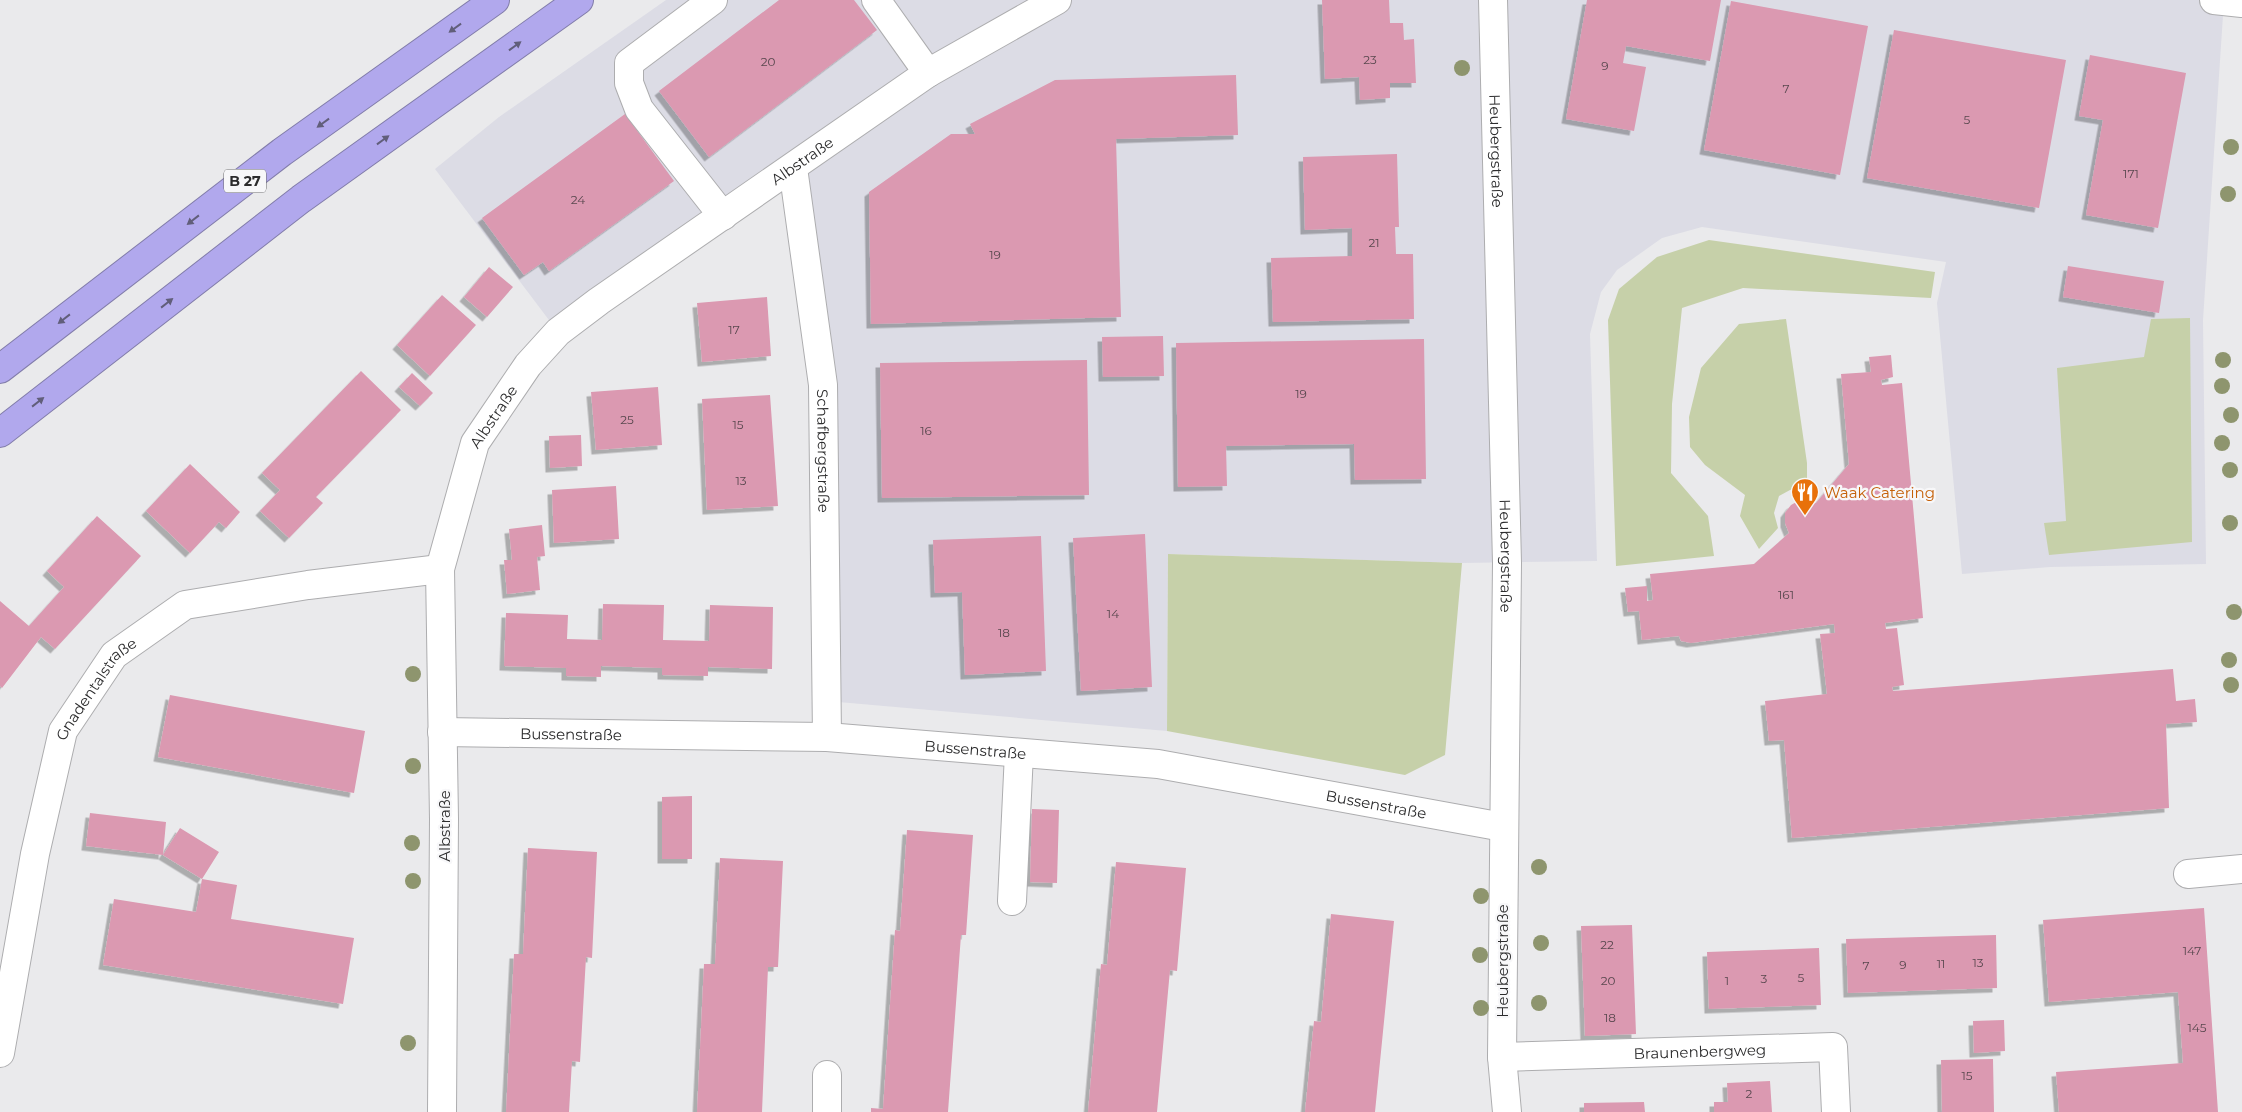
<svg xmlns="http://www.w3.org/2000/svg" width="2242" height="1112" viewBox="0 0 2242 1112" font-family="Montserrat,sans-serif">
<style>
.built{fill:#dcdce5}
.green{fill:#c6d0a9}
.building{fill:#db99b1;filter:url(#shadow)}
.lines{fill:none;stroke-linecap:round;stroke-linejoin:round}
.minor-casing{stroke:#adadaf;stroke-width:30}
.highway-casing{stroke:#827daa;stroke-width:30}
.minor{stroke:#fff;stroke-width:28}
.highway{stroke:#b1a8ed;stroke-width:28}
.tree{fill:#8e956e}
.oneway{fill:#615e7a}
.labels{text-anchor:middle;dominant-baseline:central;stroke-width:4.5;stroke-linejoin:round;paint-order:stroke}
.number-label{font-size:12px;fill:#58474e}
.shield{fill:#f7f7f9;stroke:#69696a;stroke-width:1}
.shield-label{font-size:14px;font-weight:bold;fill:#2c2c2d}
.street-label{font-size:15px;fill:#2c2c2d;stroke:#f7f7f9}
.food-label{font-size:15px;fill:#c56008;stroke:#f7f7f9;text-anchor:start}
</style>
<defs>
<filter id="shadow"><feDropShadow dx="-4.5" dy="4.5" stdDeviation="0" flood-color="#0004"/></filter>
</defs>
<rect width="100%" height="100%" fill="#eaeaec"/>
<path class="built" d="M 666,0 L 2224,0 L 2203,320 L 2206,564 L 2050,567 L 1962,574 L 1937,303 L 1946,262 L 1702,227 L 1662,238 L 1617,270 L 1601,292 L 1590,334 L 1597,561 L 1462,563 L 1168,554 L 1167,731 L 827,701 L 823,385 L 793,168 L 558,332 L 435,169 L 499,117 Z"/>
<path class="green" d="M 1709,240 L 1935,272 L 1931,298 L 1743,288 L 1682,308 L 1672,404 L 1671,473 L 1708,516 L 1714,556 L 1616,566 L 1608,320 L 1619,289 L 1657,257 Z
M 2190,318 L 2192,542 L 2049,555 L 2044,523 L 2066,521 L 2057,368 L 2144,357 L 2151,319 Z
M 1786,319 L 1807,463 L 1807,485 L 1790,490 L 1779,496 L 1774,513 L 1778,528 L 1759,549 L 1740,516 L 1745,495 L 1705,465 L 1690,447 L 1689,417 L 1701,368 L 1739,324 Z
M 1168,554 L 1462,563 L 1445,755 L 1405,775 L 1167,731 Z"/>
<path class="building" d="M 779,0 L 854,0 L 877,30 L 709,157 L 659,91 Z
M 1322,0 L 1389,0 L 1390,23 L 1403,23 L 1404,40 L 1414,39 L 1416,83 L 1390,83 L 1390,98 L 1360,100 L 1359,77 L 1325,79 Z
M 1587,0 L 1721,0 L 1710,61 L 1626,46 L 1623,63 L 1646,67 L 1634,131 L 1566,119 Z
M 1731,1 L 1868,26 L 1840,175 L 1704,150 Z
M 1894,30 L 2066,60 L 2039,208 L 1867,178 Z
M 2090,55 L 2186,73 L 2158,228 L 2086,215 L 2103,120 L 2079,116 Z
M 1236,75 L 1238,135 L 1116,139 L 1121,317 L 871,324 L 869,192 L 951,134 L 975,134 L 970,124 L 1055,80 Z
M 625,114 L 674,181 L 549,271 L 543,262 L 524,275 L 482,218 Z
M 1397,154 L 1399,227 L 1395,227 L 1396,254 L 1413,254 L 1414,319 L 1273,322 L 1271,258 L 1352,256 L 1352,228 L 1305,230 L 1303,157 Z
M 2068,266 L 2164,281 L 2159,313 L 2063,297 Z
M 489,267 L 513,287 L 487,317 L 464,297 Z
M 442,295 L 476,325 L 430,376 L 397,345 Z
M 767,297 L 771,356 L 702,362 L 697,303 Z
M 1163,336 L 1164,376 L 1103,377 L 1102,337 Z
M 1424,339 L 1426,479 L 1355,480 L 1354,444 L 1226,446 L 1227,486 L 1178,487 L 1176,343 Z
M 1891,355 L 1893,377 L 1881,380 L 1882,385 L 1902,383 L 1923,618 L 1885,623 L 1886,629 L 1897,628 L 1904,685 L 1892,687 L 1893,691 L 2173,669 L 2176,701 L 2195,699 L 2197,722 L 2166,724 L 2169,808 L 1792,838 L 1784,740 L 1769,741 L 1765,701 L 1827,694 L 1820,634 L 1835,633 L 1834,624 L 1691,643 L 1681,641 L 1679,636 L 1642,640 L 1639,611 L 1628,612 L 1625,588 L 1647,586 L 1647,601 L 1653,600 L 1650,574 L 1754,564 L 1789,533 L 1785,523 L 1785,513 L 1791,505 L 1800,500 L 1816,503 L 1849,464 L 1841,374 L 1871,372 L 1869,357 Z
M 1087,360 L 1089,495 L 882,498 L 880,363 Z
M 361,371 L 401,410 L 316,497 L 323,503 L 289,538 L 260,511 L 280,490 L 262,473 Z
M 412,373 L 433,393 L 420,406 L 399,387 Z
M 658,387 L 662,445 L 596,450 L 591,392 Z
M 770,395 L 778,506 L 707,510 L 702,399 Z
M 581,435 L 582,466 L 550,468 L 549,436 Z
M 190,464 L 240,512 L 226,528 L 219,522 L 190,553 L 146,511 Z
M 616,486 L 619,539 L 554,543 L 552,490 Z
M 97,516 L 141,556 L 55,649 L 41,637 L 2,688 L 0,686 L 0,601 L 29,626 L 64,587 L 47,571 Z
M 542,525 L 545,556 L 537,557 L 540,590 L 507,594 L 504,560 L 512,560 L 509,529 Z
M 1145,534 L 1152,687 L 1081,691 L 1073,538 Z
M 1041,536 L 1046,671 L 965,675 L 962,592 L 935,593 L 933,540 Z
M 603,604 L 664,605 L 663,640 L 709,641 L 710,605 L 773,607 L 772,669 L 708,667 L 708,676 L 662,675 L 662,668 L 601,666 L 601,677 L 566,676 L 566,668 L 504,666 L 506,613 L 568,615 L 567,639 L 602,640 Z
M 170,695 L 365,731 L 354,793 L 158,757 Z
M 692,796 L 692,859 L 662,859 L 662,797 Z
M 1032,809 L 1059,810 L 1057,883 L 1030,882 Z
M 90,813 L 166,822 L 163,855 L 86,846 Z
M 180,828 L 219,852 L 202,879 L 163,855 Z
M 907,830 L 973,835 L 966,935 L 961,935 L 948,1112 L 871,1112 L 871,1108 L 883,1109 L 895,930 L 900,931 Z
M 528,848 L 597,852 L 592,958 L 586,957 L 580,1062 L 572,1061 L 569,1112 L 506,1112 L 514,954 L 523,954 Z
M 720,858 L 783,861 L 778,967 L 768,967 L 762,1112 L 697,1112 L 704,964 L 715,964 Z
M 1116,862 L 1186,868 L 1177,971 L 1170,970 L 1157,1112 L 1088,1112 L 1101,964 L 1107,965 Z
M 202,879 L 237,885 L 231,919 L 354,938 L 343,1004 L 103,965 L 114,899 L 196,912 Z
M 2204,908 L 2218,1112 L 2059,1112 L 2056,1072 L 2183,1063 L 2178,992 L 2049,1002 L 2043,920 Z
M 1331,914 L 1394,921 L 1375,1112 L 1305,1112 L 1314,1021 L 1321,1022 Z
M 1632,925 L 1636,1034 L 1585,1036 L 1581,926 Z
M 1996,935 L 1997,988 L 1848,993 L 1846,939 Z
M 1819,948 L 1821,1005 L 1709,1009 L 1707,952 Z
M 2004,1020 L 2005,1051 L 1974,1053 L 1973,1021 Z
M 1993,1059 L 1994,1112 L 1942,1112 L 1941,1060 Z
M 1770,1081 L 1772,1112 L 1714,1112 L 1714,1102 L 1728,1102 L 1727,1083 Z
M 1644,1102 L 1645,1112 L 1584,1112 L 1584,1103 Z"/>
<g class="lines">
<g class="minor-casing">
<g id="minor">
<path d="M 713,0 L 629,63 L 629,83 L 639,109 L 723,216"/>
<path d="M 876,0 L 928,73"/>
<path id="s1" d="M 1493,0 L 1507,563 L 1502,1057 L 1507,1112"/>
<path d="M 2214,0 L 2242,3"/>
<path id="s2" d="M 793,168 L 823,385 L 827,737"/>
<path id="s3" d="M 442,732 L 827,737 L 1158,764 L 1503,827"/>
<path d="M 2188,874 L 2242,869"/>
<path d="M 1012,901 L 1019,753"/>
<path id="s4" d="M 0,1053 L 35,854 L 63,731 L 114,655 L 185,605 L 308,585 L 440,569"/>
<path id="s5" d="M 1502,1057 L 1833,1047 L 1836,1112"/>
<path d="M 827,1075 L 827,1112"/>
<path id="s6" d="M 442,1112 L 444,819 L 440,569 L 475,443 L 528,365 L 558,332 L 599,301 L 928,73 L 1057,0"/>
</g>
</g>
<g class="highway-casing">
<path id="highway" d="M 0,369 L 282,152 L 495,0
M 0,433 L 301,199 L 579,0"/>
</g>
<use href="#minor" class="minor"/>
<use href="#highway" class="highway"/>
</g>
<g class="tree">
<circle cx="1462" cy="68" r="8"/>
<circle cx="2231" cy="147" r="8"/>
<circle cx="2228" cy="194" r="8"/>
<circle cx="2223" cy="360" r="8"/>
<circle cx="2222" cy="386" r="8"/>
<circle cx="2231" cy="415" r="8"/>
<circle cx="2222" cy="443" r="8"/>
<circle cx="2230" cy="470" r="8"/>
<circle cx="2230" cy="523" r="8"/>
<circle cx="2234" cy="612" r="8"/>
<circle cx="2229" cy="660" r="8"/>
<circle cx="413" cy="674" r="8"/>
<circle cx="2231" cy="685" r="8"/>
<circle cx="413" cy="766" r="8"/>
<circle cx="412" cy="843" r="8"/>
<circle cx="1539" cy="867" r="8"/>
<circle cx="413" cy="881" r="8"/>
<circle cx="1481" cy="896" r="8"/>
<circle cx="1541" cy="943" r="8"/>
<circle cx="1480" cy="955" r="8"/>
<circle cx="1539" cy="1003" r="8"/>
<circle cx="1481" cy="1008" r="8"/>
<circle cx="408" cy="1043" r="8"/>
</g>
<defs><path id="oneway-solid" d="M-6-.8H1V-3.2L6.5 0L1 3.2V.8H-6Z" transform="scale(1.25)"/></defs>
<g class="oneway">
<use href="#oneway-solid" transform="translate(455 28) rotate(144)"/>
<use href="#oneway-solid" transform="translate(515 46) rotate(-36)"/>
<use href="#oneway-solid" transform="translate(323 123) rotate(144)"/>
<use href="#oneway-solid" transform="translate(383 140) rotate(-36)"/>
<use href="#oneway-solid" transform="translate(193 220) rotate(142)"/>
<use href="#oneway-solid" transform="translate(167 303) rotate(-38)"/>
<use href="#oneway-solid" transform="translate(64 319) rotate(142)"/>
<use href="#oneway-solid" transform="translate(38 402) rotate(-38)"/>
</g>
<defs>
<g id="restaurant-pin" transform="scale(1.4375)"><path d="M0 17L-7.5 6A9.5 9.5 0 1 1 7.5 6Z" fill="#e8710a" stroke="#f7f7f9"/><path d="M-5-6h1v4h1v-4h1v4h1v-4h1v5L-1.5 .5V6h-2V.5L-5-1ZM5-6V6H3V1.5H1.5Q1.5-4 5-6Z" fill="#fff"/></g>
</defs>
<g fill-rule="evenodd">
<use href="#restaurant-pin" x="1805" y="492"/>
</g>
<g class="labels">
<g class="number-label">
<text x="1370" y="59">23</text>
<text x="768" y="61">20</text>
<text x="1605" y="65">9</text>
<text x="1786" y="88">7</text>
<text x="1967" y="119">5</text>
<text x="2131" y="173">171</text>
<text x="578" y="199">24</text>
<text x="1374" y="242">21</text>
<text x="995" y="254">19</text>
<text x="734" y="329">17</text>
<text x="1301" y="393">19</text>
<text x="627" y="419">25</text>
<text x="738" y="424">15</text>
<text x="926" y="430">16</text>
<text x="741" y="480">13</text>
<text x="1786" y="594">161</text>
<text x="1113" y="613">14</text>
<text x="1004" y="632">18</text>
<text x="1607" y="944">22</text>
<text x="2192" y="950">147</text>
<text x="1978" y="962">13</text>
<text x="1941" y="963">11</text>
<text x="1903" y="964">9</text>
<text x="1866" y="965">7</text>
<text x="1801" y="977">5</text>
<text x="1764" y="978">3</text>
<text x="1608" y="980">20</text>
<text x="1727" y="980">1</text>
<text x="1610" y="1017">18</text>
<text x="2197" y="1027">145</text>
<text x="1967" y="1075">15</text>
<text x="1749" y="1093">2</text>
</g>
<rect class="shield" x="224" y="169.5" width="42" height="23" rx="4"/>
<g class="shield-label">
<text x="245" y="181">B 27</text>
</g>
<g class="street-label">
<text stroke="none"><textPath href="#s1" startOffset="151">Heubergstraße</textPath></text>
<text stroke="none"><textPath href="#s6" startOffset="1111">Albstraße</textPath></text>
<text stroke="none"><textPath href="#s6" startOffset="706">Albstraße</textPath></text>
<text stroke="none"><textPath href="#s2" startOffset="285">Schafbergstraße</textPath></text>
<text stroke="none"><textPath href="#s1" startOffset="556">Heubergstraße</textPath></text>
<text stroke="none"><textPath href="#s4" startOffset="382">Gnadentalstraße</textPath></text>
<text stroke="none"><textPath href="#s3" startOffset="129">Bussenstraße</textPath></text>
<text stroke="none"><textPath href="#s3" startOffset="534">Bussenstraße</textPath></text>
<text stroke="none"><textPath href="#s3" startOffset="939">Bussenstraße</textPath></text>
<text transform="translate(444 826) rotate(-90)">Albstraße</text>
<text transform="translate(1502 961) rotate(-90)">Heubergstraße</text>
<text stroke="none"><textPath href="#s5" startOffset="198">Braunenbergweg</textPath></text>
</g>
<g class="food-label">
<text x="1824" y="492">Waak Catering</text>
</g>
</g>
</svg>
